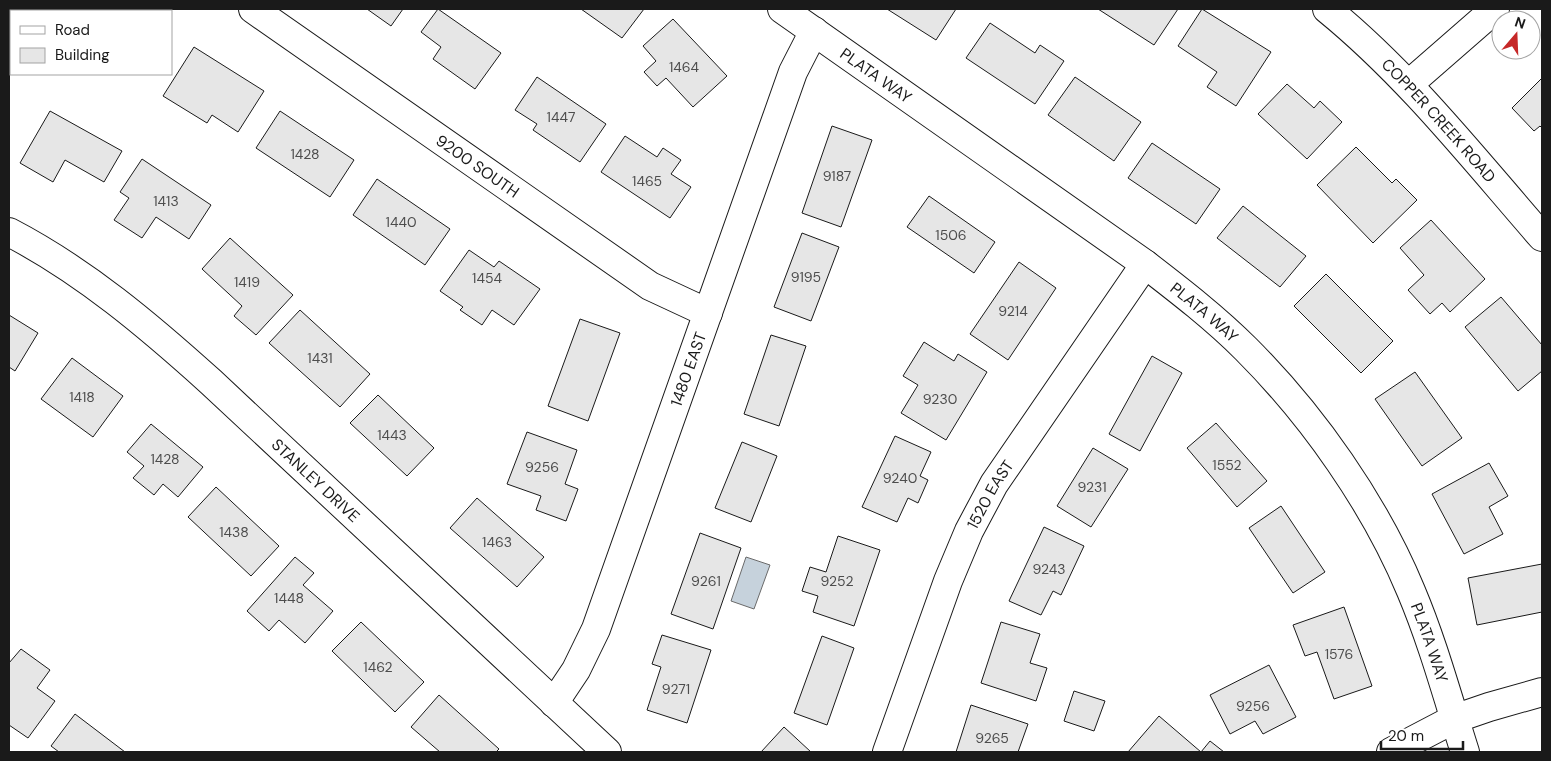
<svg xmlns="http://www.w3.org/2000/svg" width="1551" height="761" viewBox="0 0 1551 761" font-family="'DM Sans',sans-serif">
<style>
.water{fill:#c6d2dc;stroke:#6a6a6a}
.building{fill:#e6e6e6;stroke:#1a1a1a}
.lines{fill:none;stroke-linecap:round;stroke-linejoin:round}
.minor-casing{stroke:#1a1a1a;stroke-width:30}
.minor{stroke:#fff;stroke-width:28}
.labels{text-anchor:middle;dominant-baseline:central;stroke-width:4;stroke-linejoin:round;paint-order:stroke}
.number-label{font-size:14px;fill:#4d4d4d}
.street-label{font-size:16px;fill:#1a1a1a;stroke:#fff}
</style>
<rect width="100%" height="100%" fill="#fff"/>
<path class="water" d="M 746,557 L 770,565 L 754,609 L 731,601 Z"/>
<path class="building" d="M 84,9 L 125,9 L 129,11 L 82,11 Z
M 367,9 L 403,9 L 391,26 Z
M 438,9 L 501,53 L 475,89 L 433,59 L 441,47 L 421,32 Z
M 581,9 L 644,9 L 622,38 Z
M 887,9 L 956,9 L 936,40 Z
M 1098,9 L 1178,9 L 1154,45 Z
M 1202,9 L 1271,52 L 1236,106 L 1207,87 L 1217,72 L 1178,46 Z
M 673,19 L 727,76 L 693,107 L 666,78 L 657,86 L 644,72 L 656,61 L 643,46 Z
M 990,23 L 1035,53 L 1040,45 L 1064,61 L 1035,104 L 966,58 Z
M 194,47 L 264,91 L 238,132 L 212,115 L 207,123 L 163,96 Z
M 537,77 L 606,124 L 580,162 L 533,130 L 537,124 L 515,110 Z
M 1075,77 L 1141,122 L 1114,161 L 1048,115 Z
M 1542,78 L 1542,128 L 1540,126 L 1534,131 L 1512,108 Z
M 1287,84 L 1314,108 L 1320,101 L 1342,122 L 1307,159 L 1258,114 Z
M 50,111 L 122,151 L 104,182 L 65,160 L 53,182 L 20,163 Z
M 280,111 L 354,160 L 330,197 L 256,148 Z
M 832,126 L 872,140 L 841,227 L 802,213 Z
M 625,136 L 657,157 L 663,148 L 681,160 L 671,174 L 691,187 L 670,218 L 601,172 Z
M 1152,143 L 1220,189 L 1196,224 L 1128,178 Z
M 1356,147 L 1392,183 L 1396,179 L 1417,200 L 1373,243 L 1317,185 Z
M 142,159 L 211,205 L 189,239 L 156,217 L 142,238 L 114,220 L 129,198 L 120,192 Z
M 377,179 L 450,229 L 425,265 L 353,215 Z
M 929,196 L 995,242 L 974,273 L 907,227 Z
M 1243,206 L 1306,256 L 1280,287 L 1217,238 Z
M 1431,220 L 1485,279 L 1450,312 L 1442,303 L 1430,314 L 1408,290 L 1424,275 L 1400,248 Z
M 802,233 L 839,247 L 811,321 L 774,307 Z
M 230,238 L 293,295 L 256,335 L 234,316 L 242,306 L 202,269 Z
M 469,250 L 494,267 L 499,261 L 540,289 L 514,325 L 492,310 L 482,325 L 460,310 L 463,307 L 440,291 Z
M 1019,262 L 1056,288 L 1008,360 L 970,334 Z
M 1326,274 L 1393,341 L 1361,373 L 1294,306 Z
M 1501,297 L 1542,345 L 1542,371 L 1518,391 L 1465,327 Z
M 300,310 L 370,374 L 340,407 L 269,343 Z
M 9,315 L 38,333 L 15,371 L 9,367 Z
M 580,319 L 620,333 L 588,421 L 548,406 Z
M 771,335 L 806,346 L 779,426 L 744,414 Z
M 924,342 L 954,361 L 958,354 L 987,372 L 946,440 L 901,413 L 918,385 L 903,376 Z
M 1152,356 L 1182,373 L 1140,451 L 1109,434 Z
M 72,358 L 123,396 L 93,437 L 41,399 Z
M 1415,372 L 1462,438 L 1422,466 L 1375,399 Z
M 378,395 L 434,448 L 407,476 L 350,423 Z
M 1216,423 L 1267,481 L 1237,507 L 1187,448 Z
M 151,424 L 203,467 L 178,497 L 163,484 L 154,495 L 133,478 L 144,466 L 127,452 Z
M 527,432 L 577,450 L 565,484 L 578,489 L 566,521 L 536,510 L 541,496 L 507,484 Z
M 895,436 L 931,452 L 920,476 L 928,480 L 918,503 L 908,498 L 897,522 L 862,507 Z
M 742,442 L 777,456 L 751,522 L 715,508 Z
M 1093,448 L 1128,469 L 1091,527 L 1057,506 Z
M 1489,463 L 1508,496 L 1489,507 L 1503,534 L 1464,554 L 1432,494 Z
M 216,487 L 279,546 L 251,576 L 188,517 Z
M 477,498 L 544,557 L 517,587 L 450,528 Z
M 1281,506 L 1325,572 L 1293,593 L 1249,528 Z
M 1044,527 L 1084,546 L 1061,595 L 1053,591 L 1041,615 L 1009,601 Z
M 700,533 L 741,548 L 713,629 L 671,614 Z
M 838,536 L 880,550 L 854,626 L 813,612 L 818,596 L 802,591 L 810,567 L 826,572 Z
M 295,557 L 314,573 L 303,585 L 333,611 L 305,643 L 279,620 L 269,631 L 247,611 Z
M 1542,564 L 1542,612 L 1477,625 L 1468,578 Z
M 1344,607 L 1372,686 L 1334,699 L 1317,652 L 1305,656 L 1293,625 Z
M 361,622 L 424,682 L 395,712 L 332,651 Z
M 1001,622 L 1040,634 L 1030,663 L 1047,668 L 1036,701 L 981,683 Z
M 662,635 L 711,650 L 687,723 L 647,710 L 661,667 L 652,664 Z
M 822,636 L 854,648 L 827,725 L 794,713 Z
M 21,649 L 50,670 L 37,688 L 55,701 L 28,738 L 9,725 L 9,663 Z
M 1269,665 L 1296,717 L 1263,734 L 1255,721 L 1230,734 L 1210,695 Z
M 1074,691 L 1105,701 L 1094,731 L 1064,721 Z
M 439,695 L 499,749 L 496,752 L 440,752 L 411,727 Z
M 971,705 L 1028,724 L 1018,752 L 956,752 Z
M 75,714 L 125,752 L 59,752 L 51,746 Z
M 1159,716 L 1201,752 L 1210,741 L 1224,752 L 1128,752 Z
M 784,727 L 811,752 L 761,752 Z"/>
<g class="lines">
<g class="minor-casing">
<g id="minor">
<path id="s1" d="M 253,9 L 650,286 L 708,313"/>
<path id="s2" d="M 782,9 L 1145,264 C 1180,291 1215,318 1246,349 C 1313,416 1375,504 1411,591 C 1433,643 1448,699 1465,752"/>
<path id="s3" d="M 1327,9 C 1408,75 1473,158 1542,237"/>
<path d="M 1409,84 L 1495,9"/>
<path id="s4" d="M 9,232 C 84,271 149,326 211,382 L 607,752"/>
<path id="s5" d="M 554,703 L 576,670 L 596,629 L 793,72 L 814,31"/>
<path id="s6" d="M 887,752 L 948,581 L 969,531 L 994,484 L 1145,264"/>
<path d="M 1391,752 L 1454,719 L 1489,707 L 1542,692"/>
</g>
</g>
<use href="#minor" class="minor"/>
</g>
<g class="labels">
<g class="number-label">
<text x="684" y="67">1464</text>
<text x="561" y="117">1447</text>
<text x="305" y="154">1428</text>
<text x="837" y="176">9187</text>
<text x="647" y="181">1465</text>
<text x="166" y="201">1413</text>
<text x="401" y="222">1440</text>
<text x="951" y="235">1506</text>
<text x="806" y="277">9195</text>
<text x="487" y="278">1454</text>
<text x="247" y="282">1419</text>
<text x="1013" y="311">9214</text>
<text x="320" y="358">1431</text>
<text x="82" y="397">1418</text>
<text x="940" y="399">9230</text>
<text x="392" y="435">1443</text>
<text x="165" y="459">1428</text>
<text x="1227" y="465">1552</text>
<text x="542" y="467">9256</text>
<text x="900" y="478">9240</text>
<text x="1092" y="487">9231</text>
<text x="234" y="532">1438</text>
<text x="497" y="542">1463</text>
<text x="1049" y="569">9243</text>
<text x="706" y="581">9261</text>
<text x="837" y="581">9252</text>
<text x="289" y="598">1448</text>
<text x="1339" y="654">1576</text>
<text x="378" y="667">1462</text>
<text x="676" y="689">9271</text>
<text x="1253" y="706">9256</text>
<text x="992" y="738">9265</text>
</g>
<g class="street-label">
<text stroke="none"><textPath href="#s2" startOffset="115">PLATA WAY</textPath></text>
<text stroke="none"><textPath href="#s3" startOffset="158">COPPER CREEK ROAD</textPath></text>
<text stroke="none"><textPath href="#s1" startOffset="274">9200 SOUTH</textPath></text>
<text stroke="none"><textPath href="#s2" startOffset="520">PLATA WAY</textPath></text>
<text stroke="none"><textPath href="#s5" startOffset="361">1480 EAST</textPath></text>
<text stroke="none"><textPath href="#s4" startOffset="396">STANLEY DRIVE</textPath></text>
<text stroke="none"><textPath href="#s6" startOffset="278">1520 EAST</textPath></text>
<text stroke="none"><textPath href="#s2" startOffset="925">PLATA WAY</textPath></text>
</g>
</g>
<rect width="1551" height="761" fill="none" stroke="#1a1a1a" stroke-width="20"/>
<rect x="10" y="10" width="162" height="65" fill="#ffffff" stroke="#a3a3a3"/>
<rect x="20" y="26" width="25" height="8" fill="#ffffff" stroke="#a3a3a3"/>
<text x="55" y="35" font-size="15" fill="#1a1a1a">Road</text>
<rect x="20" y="48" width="25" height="15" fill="#e6e6e6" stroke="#a3a3a3"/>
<text x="55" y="60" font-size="15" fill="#1a1a1a">Building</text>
<g transform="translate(1516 35) rotate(19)"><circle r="24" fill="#ffffff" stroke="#a3a3a3"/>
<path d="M0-4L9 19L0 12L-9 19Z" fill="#c62828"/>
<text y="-8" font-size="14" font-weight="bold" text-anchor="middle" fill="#1a1a1a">N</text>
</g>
<path d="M1381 741v8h82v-8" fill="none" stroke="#1a1a1a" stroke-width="2.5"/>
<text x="1388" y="741" font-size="15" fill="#1a1a1a" stroke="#ffffff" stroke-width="4" paint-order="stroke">20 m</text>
</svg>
